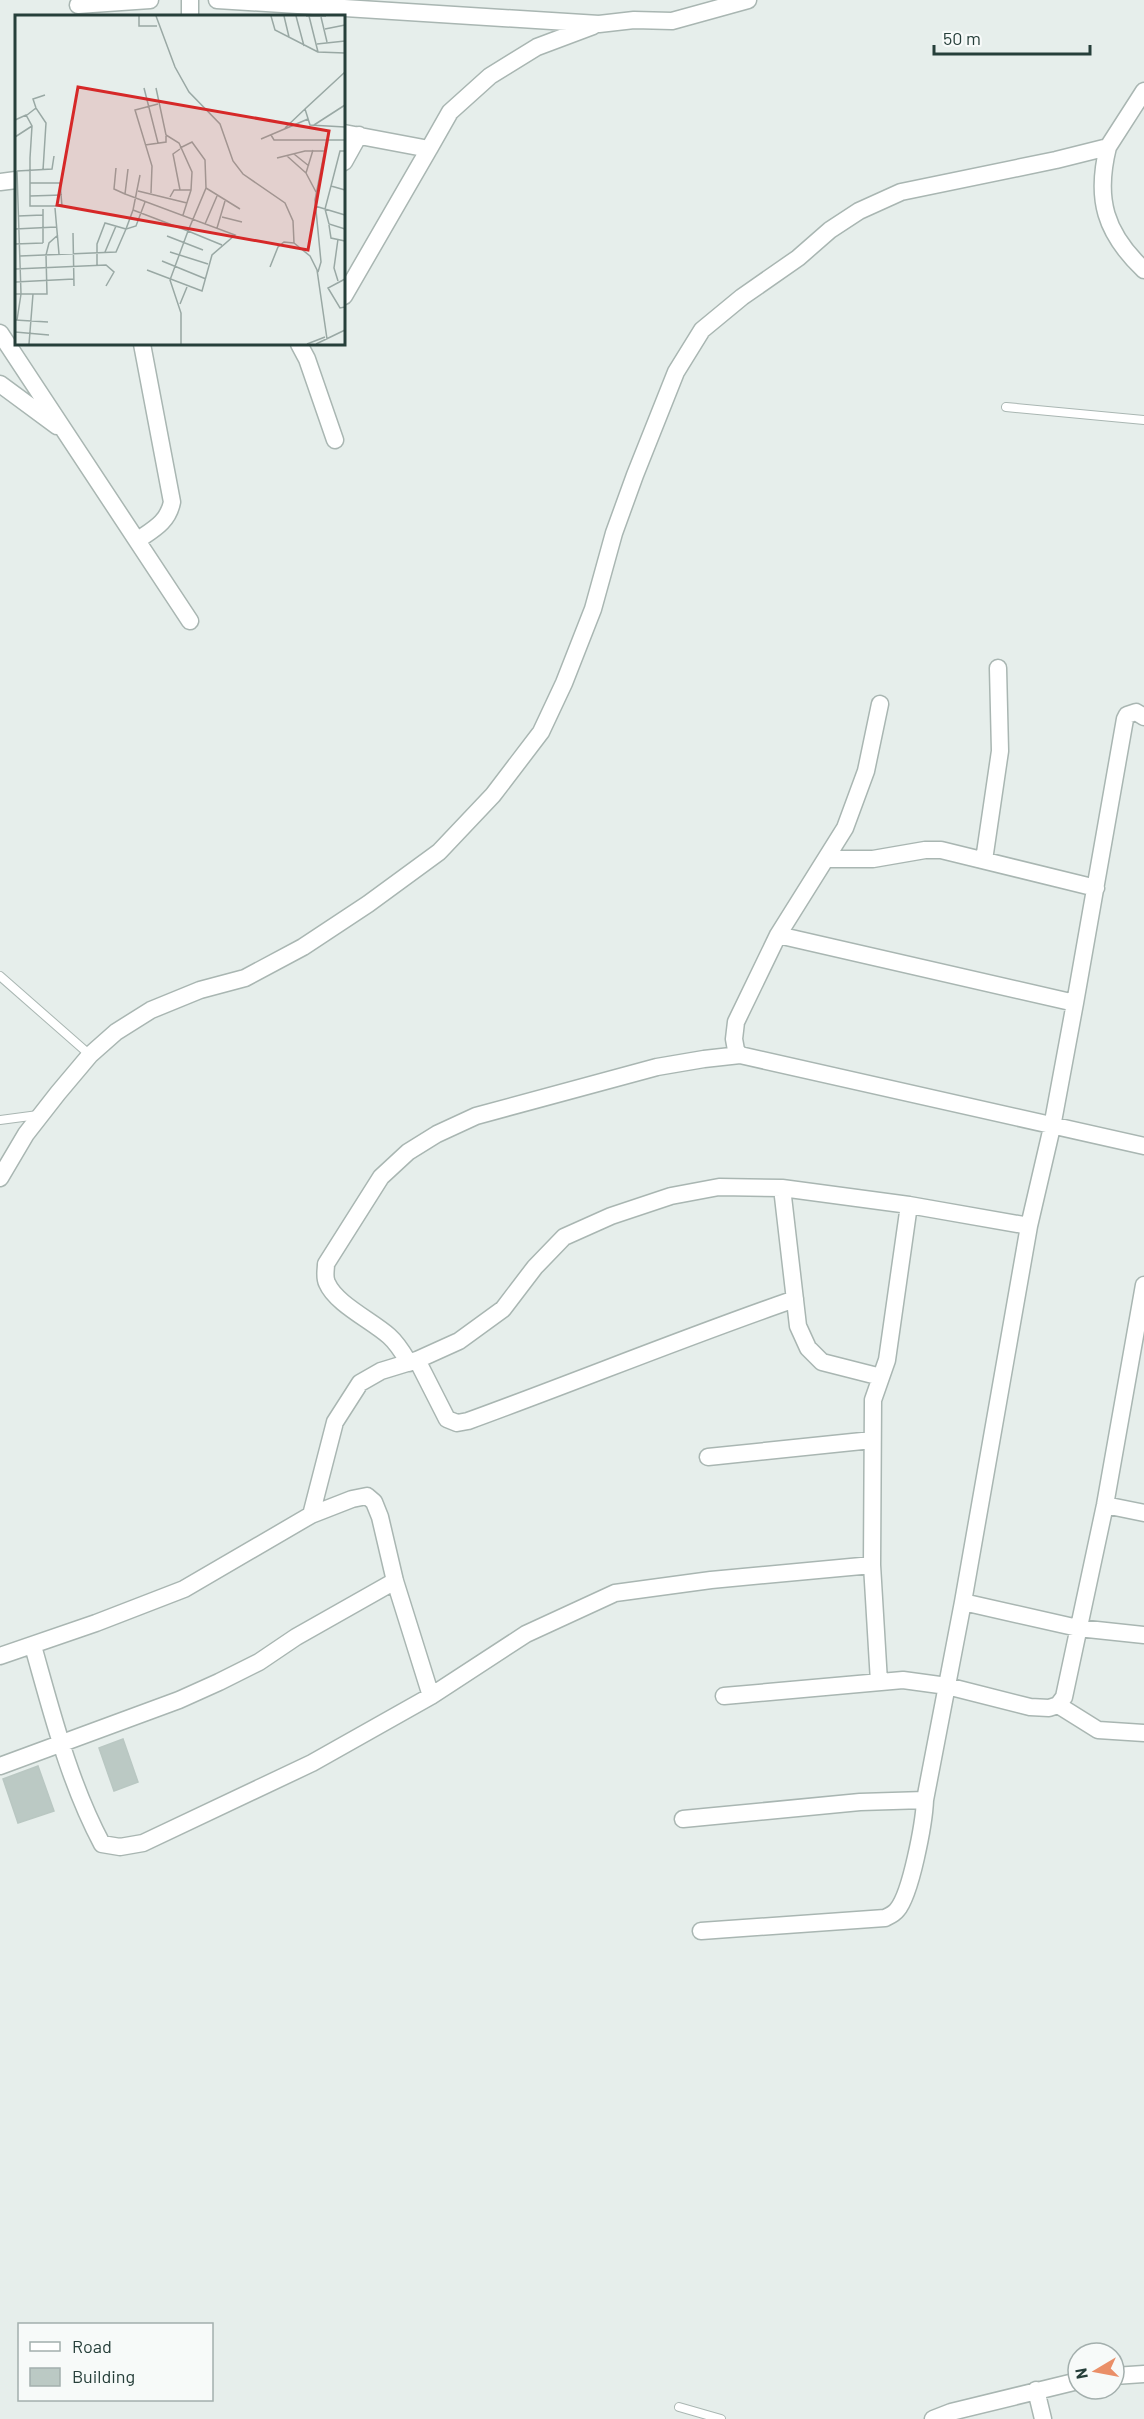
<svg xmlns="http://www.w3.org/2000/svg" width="1144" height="2419" viewBox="0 0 1144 2419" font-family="Barlow,sans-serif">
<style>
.building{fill:#bbc9c4;stroke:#b9c7c2;stroke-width:1.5}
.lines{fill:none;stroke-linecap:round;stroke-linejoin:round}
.service-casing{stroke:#a9b6b2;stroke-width:10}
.minor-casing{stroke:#a9b6b2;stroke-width:19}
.service{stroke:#fff;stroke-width:8}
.minor{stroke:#fff;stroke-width:16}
.inset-road{fill:none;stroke:#99a8a4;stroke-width:1.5}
.view{fill:#d62828;fill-opacity:0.15;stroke:#d62828;stroke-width:3}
.inset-edge{fill:none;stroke:#263f3a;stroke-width:3}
</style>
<rect width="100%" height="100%" fill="#e6eeeb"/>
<path class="building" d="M 123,1739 L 138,1782 L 114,1791 L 99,1748 Z
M 38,1766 L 54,1811 L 18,1823 L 3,1779 Z"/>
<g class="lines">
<g class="service-casing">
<path id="service" d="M 1006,407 L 1144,420
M 0,976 L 90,1055
M 0,1120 L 38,1115
M 679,2407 L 721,2419"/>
</g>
<g class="minor-casing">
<path id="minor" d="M 190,0 L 190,16
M 217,0 L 599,24 L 634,20 L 672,21 L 748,0
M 78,5 L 150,0
M 344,133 L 429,149 L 450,112 L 490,76 L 537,47 L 593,26
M 1108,147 C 1095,199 1105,233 1144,270
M 344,162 L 359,135
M 0,182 L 16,180
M 344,296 L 429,149
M 0,333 L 190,621
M 299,344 L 307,359 L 335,440
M 0,384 L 57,426
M 138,540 C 154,529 168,522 172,502 L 142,344
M 826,859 L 873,859 L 925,850 L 941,850 L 1096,888
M 984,860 L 1000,751 L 998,668
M 778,935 L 1075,1003
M 740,1055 L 736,1050 L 734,1039 L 736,1022 L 778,935 L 845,828 L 866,771 L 880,704
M 0,1178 L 26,1134 L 58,1093 L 90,1055 L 116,1032 L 151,1010 L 200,990 L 245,978 L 303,947 L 368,904 L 439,852 L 493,795 L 541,732 L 564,683 L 593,609 L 614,533 L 635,475 L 676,372 L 702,330 L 742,297 L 798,258 L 830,230 L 859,211 L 901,192 L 1056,160 L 1108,147 L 1144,91
M 782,1188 L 798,1326 L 808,1348 L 822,1362 L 881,1377
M 417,1360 L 447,1419 L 457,1423 L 468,1421 C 578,1381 685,1337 795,1299
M 409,1363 C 403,1353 398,1344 389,1336 C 371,1320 336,1304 327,1283 C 324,1277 326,1270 326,1264 L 381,1177 L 408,1152 L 437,1134 L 476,1116 L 657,1067 L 704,1059 L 740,1055 L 1144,1146
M 708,1457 L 872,1440
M 1105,1505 L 1144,1513
M 311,1515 L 352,1499 L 367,1496 L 374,1502 L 380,1517 L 395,1581 L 431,1696
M 963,1602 L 1078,1628 L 1144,1635
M 33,1646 C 52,1713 69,1782 102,1844 L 120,1847 L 143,1843 L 312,1763 L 431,1696 L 526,1634 L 615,1593 L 711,1580 L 872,1565
M 0,1656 L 96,1623 L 184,1589 L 311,1515 L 335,1422 L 360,1383 L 381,1371 L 417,1360 L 459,1341 L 503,1309 L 535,1267 L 564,1237 L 611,1216 L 671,1196 L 719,1187 L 782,1188 L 909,1205 L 1029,1226
M 879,1682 L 872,1565 L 873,1400 L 887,1360 L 909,1205
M 724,1696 L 903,1680 L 947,1686 L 1030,1707 L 1049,1708 L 1058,1705 L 1064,1697 L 1105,1505 L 1144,1285
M 1058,1705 L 1098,1730 L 1144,1733
M 0,1766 L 179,1700 L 219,1682 L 259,1662 L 296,1637 L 395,1581
M 683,1819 L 860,1802 L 925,1800 L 963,1602 L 1029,1226 L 1052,1127 L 1075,1003 L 1125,719 L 1127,715 L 1136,712 L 1144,717
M 701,1931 L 885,1918 C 889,1916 894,1914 897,1910 C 911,1894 924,1823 925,1800
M 1114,2376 L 1144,2374
M 1036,2390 L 1043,2419
M 933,2419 L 951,2412 L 1078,2381"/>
</g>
<use href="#service" class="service"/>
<use href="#minor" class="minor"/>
</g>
<g transform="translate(15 15)">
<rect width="330" height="330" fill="#e6eeeb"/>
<path class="inset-road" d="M 124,1 L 124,11 L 142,11M 141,1 L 160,52 L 174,77 L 205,109 L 218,146 L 228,159 L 270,188 L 278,206 L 279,228 L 295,241 L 302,255 L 312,324M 256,1 L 260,15 L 303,37M 269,1 L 274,22M 281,1 L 289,31M 291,1 L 311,1M 294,1 L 303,37 L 330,38M 306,2 L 312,27M 310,14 L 330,10M 302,29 L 330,26M 330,57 L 290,94 L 295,110 L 330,112M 129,73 L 143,128M 141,73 L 151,120 L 164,128 L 177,157 L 176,175 L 168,200M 21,93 L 18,84 L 30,80M 12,100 L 21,93 L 31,108 L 28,155M 0,105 L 11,100 L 17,111 L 15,143 L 15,191 L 47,191 L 45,168 L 15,168M 299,110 L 330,90M 270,113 L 290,94M 256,120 L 259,125 L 330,125M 0,122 L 17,111M 246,124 L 293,104M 130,130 L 151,127 L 151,121M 298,135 L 291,158 L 301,177M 279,139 L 294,151M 272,141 L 291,158M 262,143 L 290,136 L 311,136M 101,153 L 99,174 L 110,179M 113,154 L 110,179 L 220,220 L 197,240 L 187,276 L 132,255M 2,156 L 6,279 L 2,305M 2,156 L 37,154 L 39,141M 125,160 L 118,195 L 173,216 L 191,173 L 190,145 L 177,127 L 165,133M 316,171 L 325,136 L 330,136M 191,173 L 225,194M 165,175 L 158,139 L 165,134M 330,175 L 316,171 L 310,194 L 314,209 L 330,214M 123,176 L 172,188M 136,178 L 137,151 L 120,95 L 143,89M 15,181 L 47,180M 155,182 L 159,175 L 176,175M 300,191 L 330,200M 40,193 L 44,239M 28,194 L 28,228M 3,201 L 28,200M 207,202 L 227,207M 190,209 L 202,181M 314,210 L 316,223 L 330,226M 202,213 L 210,186M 0,214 L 41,212M 58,218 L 59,271M 152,221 L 188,235M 323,224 L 319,253 L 323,266M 0,229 L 28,228M 90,237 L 101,211M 155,237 L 193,249M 5,241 L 101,237 L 111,214 L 121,211 L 130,187M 147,246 L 191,264M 82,250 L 82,229 L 90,208 L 111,214 L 118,195M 255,252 L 263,232 L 269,227 L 279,228M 0,254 L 91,250 L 99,257 L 91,271M 303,257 L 306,247 L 300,185 L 312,124M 330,264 L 313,273 L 325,293 L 330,292M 0,267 L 59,264M 0,279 L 32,279 L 31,240 L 34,228 L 43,220M 165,289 L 172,272M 0,305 L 33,307M 0,317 L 34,320M 14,329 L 18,279M 166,329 L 166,298 L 155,265 L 173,216 L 207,230M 292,329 L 310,322M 301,329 L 330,315"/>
<path class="view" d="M 63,72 L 314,116 L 293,235 L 42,190 Z"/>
<rect width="330" height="330" class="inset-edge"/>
</g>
<rect x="18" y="2323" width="195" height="78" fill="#f7faf9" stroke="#a3afad" stroke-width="1.5"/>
<rect x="30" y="2342" width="30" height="9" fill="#ffffff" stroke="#a3afad" stroke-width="1.5"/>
<text x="72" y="2353" font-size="18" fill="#263f3a">Road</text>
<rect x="30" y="2368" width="30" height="18" fill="#bbc9c4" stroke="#a3afad" stroke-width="1.5"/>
<text x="72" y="2383" font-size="18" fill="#263f3a">Building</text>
<g transform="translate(1096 2371) rotate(260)"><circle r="28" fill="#f7faf9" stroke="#a3afad" stroke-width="1.5"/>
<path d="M0-4.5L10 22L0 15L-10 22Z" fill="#ea8f68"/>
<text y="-9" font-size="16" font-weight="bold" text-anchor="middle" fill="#263f3a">N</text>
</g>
<path d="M934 45v9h156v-9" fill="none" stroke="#263f3a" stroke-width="3"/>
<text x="943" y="45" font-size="18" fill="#263f3a" stroke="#f7faf9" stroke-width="4.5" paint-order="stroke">50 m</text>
</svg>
